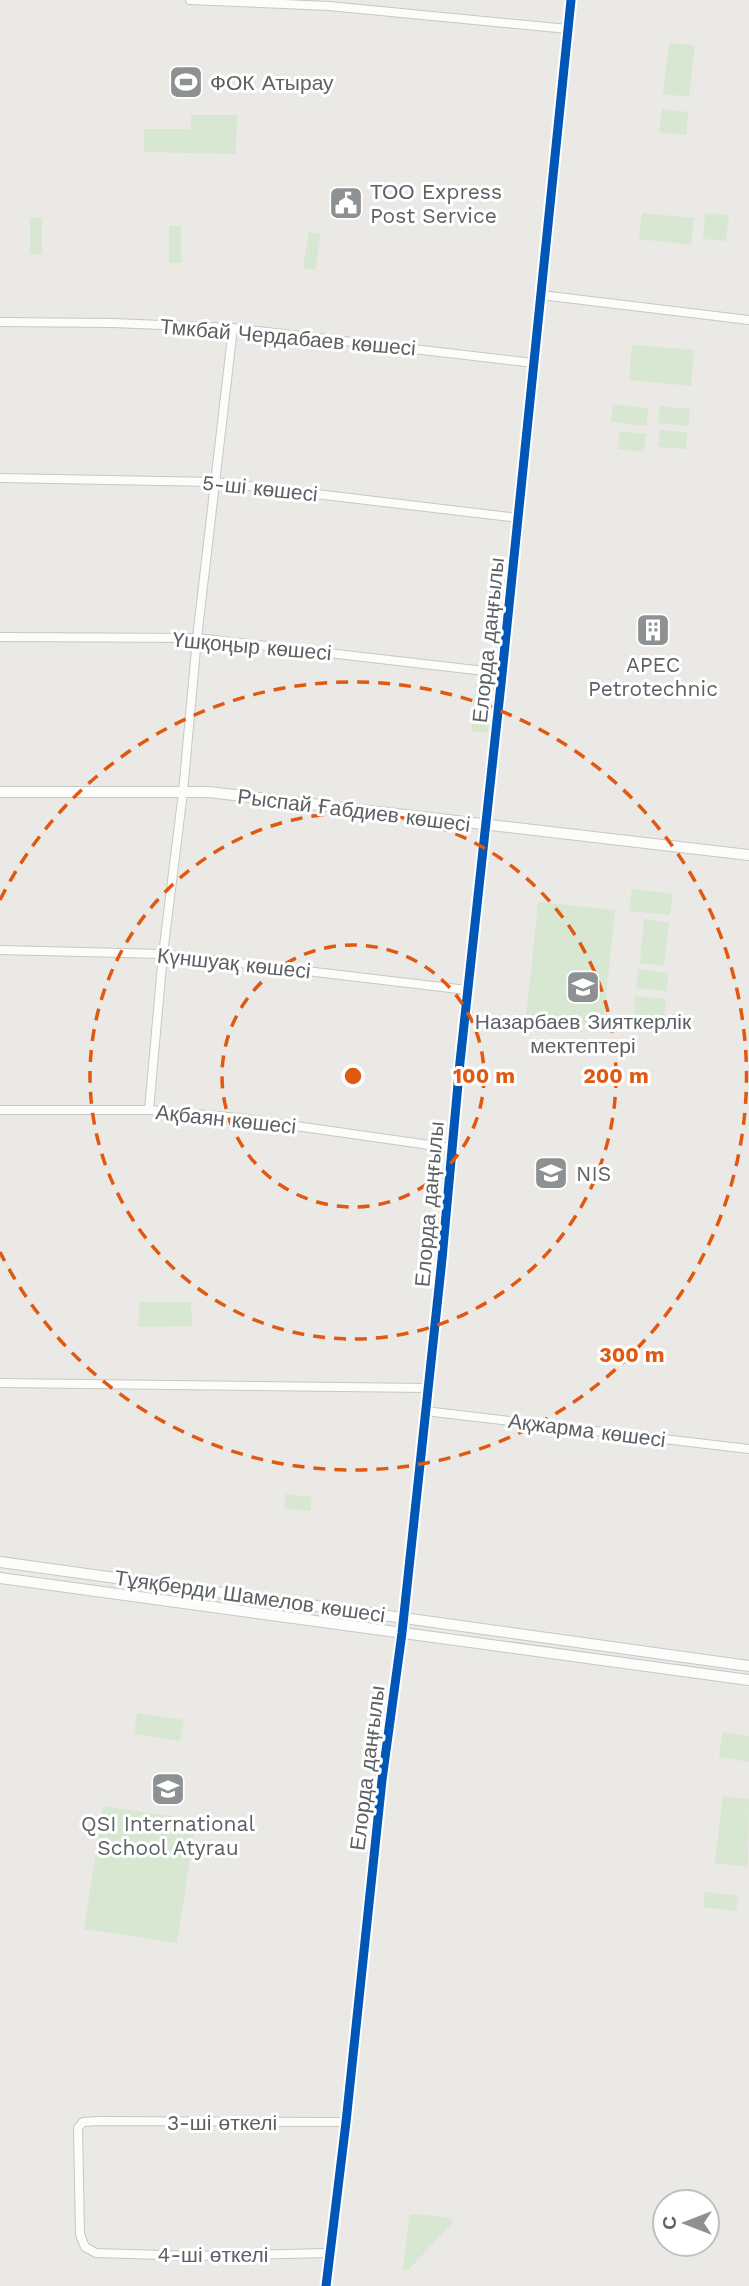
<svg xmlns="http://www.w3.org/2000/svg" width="749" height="2286" viewBox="0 0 749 2286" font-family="'Work Sans',sans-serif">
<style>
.green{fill:#d7e7d1}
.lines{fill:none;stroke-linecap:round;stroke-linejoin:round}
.street-casing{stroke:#c7c7c7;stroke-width:10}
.secondary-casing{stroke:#c7c7c7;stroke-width:12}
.street{stroke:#fcfcfb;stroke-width:8}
.secondary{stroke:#fcfcfb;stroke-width:10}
.cycleway-casing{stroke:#fff;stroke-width:13}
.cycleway{stroke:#0057b8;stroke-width:9}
.ring{fill:none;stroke:#e15910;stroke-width:3.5;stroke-dasharray:12 9}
.labels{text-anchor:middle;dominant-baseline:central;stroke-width:6;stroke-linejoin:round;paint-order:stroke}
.poi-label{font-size:21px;fill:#5c6164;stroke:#fff;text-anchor:start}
.street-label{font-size:21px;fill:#5c6164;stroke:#fff}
.centre{fill:#e15910;stroke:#fff;stroke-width:3.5}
.ring-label{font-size:21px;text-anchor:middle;font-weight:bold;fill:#e15910;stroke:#fff;stroke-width:6;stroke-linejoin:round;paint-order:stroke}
</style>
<rect width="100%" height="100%" fill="#ebe9e6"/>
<path class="green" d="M 669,43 L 695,45 L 689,97 L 663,94 Z
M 662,109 L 688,112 L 686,135 L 659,132 Z
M 191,115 L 237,115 L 236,154 L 144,152 L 144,129 L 191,129 Z
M 642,213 L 694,218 L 691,245 L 639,239 Z
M 705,213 L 729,215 L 726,241 L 703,239 Z
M 30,218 L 42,218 L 42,254 L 30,254 Z
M 169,226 L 181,226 L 181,263 L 169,263 Z
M 309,232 L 321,234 L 315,270 L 303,268 Z
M 632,345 L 694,350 L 691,386 L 629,380 Z
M 613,404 L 648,408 L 646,426 L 611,422 Z
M 659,406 L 690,409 L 689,426 L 658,423 Z
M 660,430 L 687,433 L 686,449 L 658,447 Z
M 620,431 L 646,434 L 644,452 L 618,449 Z
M 476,683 L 493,685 L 490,711 L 473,710 Z
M 473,712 L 490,714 L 488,733 L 471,731 Z
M 632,889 L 673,894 L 670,915 L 629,911 Z
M 538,902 L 615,910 L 603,1027 L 526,1019 Z
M 644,919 L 669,922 L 664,966 L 640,963 Z
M 638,969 L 668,973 L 667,991 L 636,988 Z
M 635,996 L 666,999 L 664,1018 L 634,1014 Z
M 139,1302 L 191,1302 L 192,1326 L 139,1327 Z
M 286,1494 L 312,1497 L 310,1511 L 284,1508 Z
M 137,1713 L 184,1720 L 180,1741 L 134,1734 Z
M 723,1732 L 749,1736 L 749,1762 L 719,1757 Z
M 723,1796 L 749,1799 L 748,1867 L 715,1863 Z
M 103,1806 L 196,1820 L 177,1943 L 84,1929 Z
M 705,1892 L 739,1896 L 736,1911 L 703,1907 Z
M 411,2214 L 449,2217 L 452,2220 L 452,2224 L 407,2271 L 403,2271 L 409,2216 Z"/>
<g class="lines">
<g class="street-casing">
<path id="street" d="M 190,0 L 329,6 L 568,29
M 541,295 L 749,320
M 0,322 L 113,323 L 233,328 L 533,363
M 0,478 L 215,482 L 518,518
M 0,637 L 197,638 L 502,673
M 0,950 L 163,954 L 467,990
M 0,1110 L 149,1110 L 239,1118 L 451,1148
M 149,1110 L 163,954 L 183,792 L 197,638 L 233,328
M 0,1383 L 427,1388
M 425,1411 L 749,1449
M 329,2253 L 197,2256 L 96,2253 L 85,2247 L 80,2234 L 78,2128 L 83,2122 L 98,2121 L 346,2122"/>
</g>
<g class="secondary-casing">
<path id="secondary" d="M 0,792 L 208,792 L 749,855
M 0,1562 L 749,1666
M 0,1578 L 749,1680
M 326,2286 L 346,2122 L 382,1780 L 402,1633 L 442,1259 L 460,1062 L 501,684 L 571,0"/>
</g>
<use href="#street" class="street"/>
<use href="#secondary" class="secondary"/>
<g class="cycleway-casing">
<path id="cycleway" d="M 326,2286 L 346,2122 L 382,1780 L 402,1633 L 442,1259 L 460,1062 L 501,684 L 571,0"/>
</g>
<use href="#cycleway" class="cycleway"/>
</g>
<g class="ring">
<circle cx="353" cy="1076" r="131"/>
<circle cx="353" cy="1076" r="263"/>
<path d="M0 900A394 394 0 1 1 0 1252"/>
</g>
<defs>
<g id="stadium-square" transform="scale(1.75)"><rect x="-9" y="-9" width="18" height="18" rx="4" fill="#8e9192" stroke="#fff"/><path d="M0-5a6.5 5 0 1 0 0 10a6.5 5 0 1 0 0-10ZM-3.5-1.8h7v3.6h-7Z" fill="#fff"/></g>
<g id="civic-square" transform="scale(1.75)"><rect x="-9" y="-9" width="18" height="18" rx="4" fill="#8e9192" stroke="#fff"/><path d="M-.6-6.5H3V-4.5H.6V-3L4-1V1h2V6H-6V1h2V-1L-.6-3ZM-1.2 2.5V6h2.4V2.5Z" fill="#fff"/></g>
<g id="building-square" transform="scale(1.75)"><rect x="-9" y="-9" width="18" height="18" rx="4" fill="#8e9192" stroke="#fff"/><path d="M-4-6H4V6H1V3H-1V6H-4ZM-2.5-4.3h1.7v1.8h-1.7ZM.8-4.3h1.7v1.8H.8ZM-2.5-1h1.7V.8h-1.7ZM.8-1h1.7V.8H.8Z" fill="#fff"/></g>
<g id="school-square" transform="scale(1.75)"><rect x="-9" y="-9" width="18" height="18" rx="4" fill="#8e9192" stroke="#fff"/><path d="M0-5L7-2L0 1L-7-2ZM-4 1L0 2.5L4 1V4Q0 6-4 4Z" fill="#fff"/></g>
</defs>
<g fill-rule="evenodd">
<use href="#stadium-square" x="186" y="82"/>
<use href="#civic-square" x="346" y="203"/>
<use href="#building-square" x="653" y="630"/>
<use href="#school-square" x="583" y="987"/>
<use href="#school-square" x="551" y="1173"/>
<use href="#school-square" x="168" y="1789"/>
</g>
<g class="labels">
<g class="poi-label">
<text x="210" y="82">ФОК Атырау</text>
<text x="370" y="191">ТОО Express<tspan x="370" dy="24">Post Service</tspan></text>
<text x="653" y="664" text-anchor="middle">APEC<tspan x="653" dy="24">Petrotechnic</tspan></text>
<text x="583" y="1021" text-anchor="middle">Назарбаев Зияткерлік<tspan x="583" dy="24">мектептері</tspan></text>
<text x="576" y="1173">NIS</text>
<text x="168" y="1823" text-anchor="middle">QSI International<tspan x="168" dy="24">School Atyrau</tspan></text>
</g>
<g class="street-label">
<text transform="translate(288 337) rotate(5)">Тмкбай Чердабаев көшесі</text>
<text transform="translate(260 488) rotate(6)">5-ші көшесі</text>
<text transform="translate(488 640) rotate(-84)">Елорда даңғылы</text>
<text transform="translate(252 646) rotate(5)">Үшқоңыр көшесі</text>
<text transform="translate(354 810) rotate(7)">Рыспай Ғабдиев көшесі</text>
<text transform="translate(234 963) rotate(6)">Күншуақ көшесі</text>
<text transform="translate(226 1119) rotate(6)">Ақбаян көшесі</text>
<text transform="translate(429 1204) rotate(-85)">Елорда даңғылы</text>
<text transform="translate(587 1430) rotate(7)">Ақжарма көшесі</text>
<text transform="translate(250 1596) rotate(8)">Тұяқберди Шамелов көшесі</text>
<text transform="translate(367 1768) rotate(-83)">Елорда даңғылы</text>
<text x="222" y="2122">3-ші өткелі</text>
<text x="213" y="2254">4-ші өткелі</text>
</g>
</g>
<circle cx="353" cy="1076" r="10" class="centre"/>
<g class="ring-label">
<text x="484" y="1083">100 m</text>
<text x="616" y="1083">200 m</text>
<text x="632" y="1362">300 m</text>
</g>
<g transform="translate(686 2223) rotate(270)"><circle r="33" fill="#ffffff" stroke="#bec0c1" stroke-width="2"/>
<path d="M0-5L12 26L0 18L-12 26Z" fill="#8e9192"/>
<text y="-10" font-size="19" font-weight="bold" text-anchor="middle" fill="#5c6164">С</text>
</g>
</svg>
